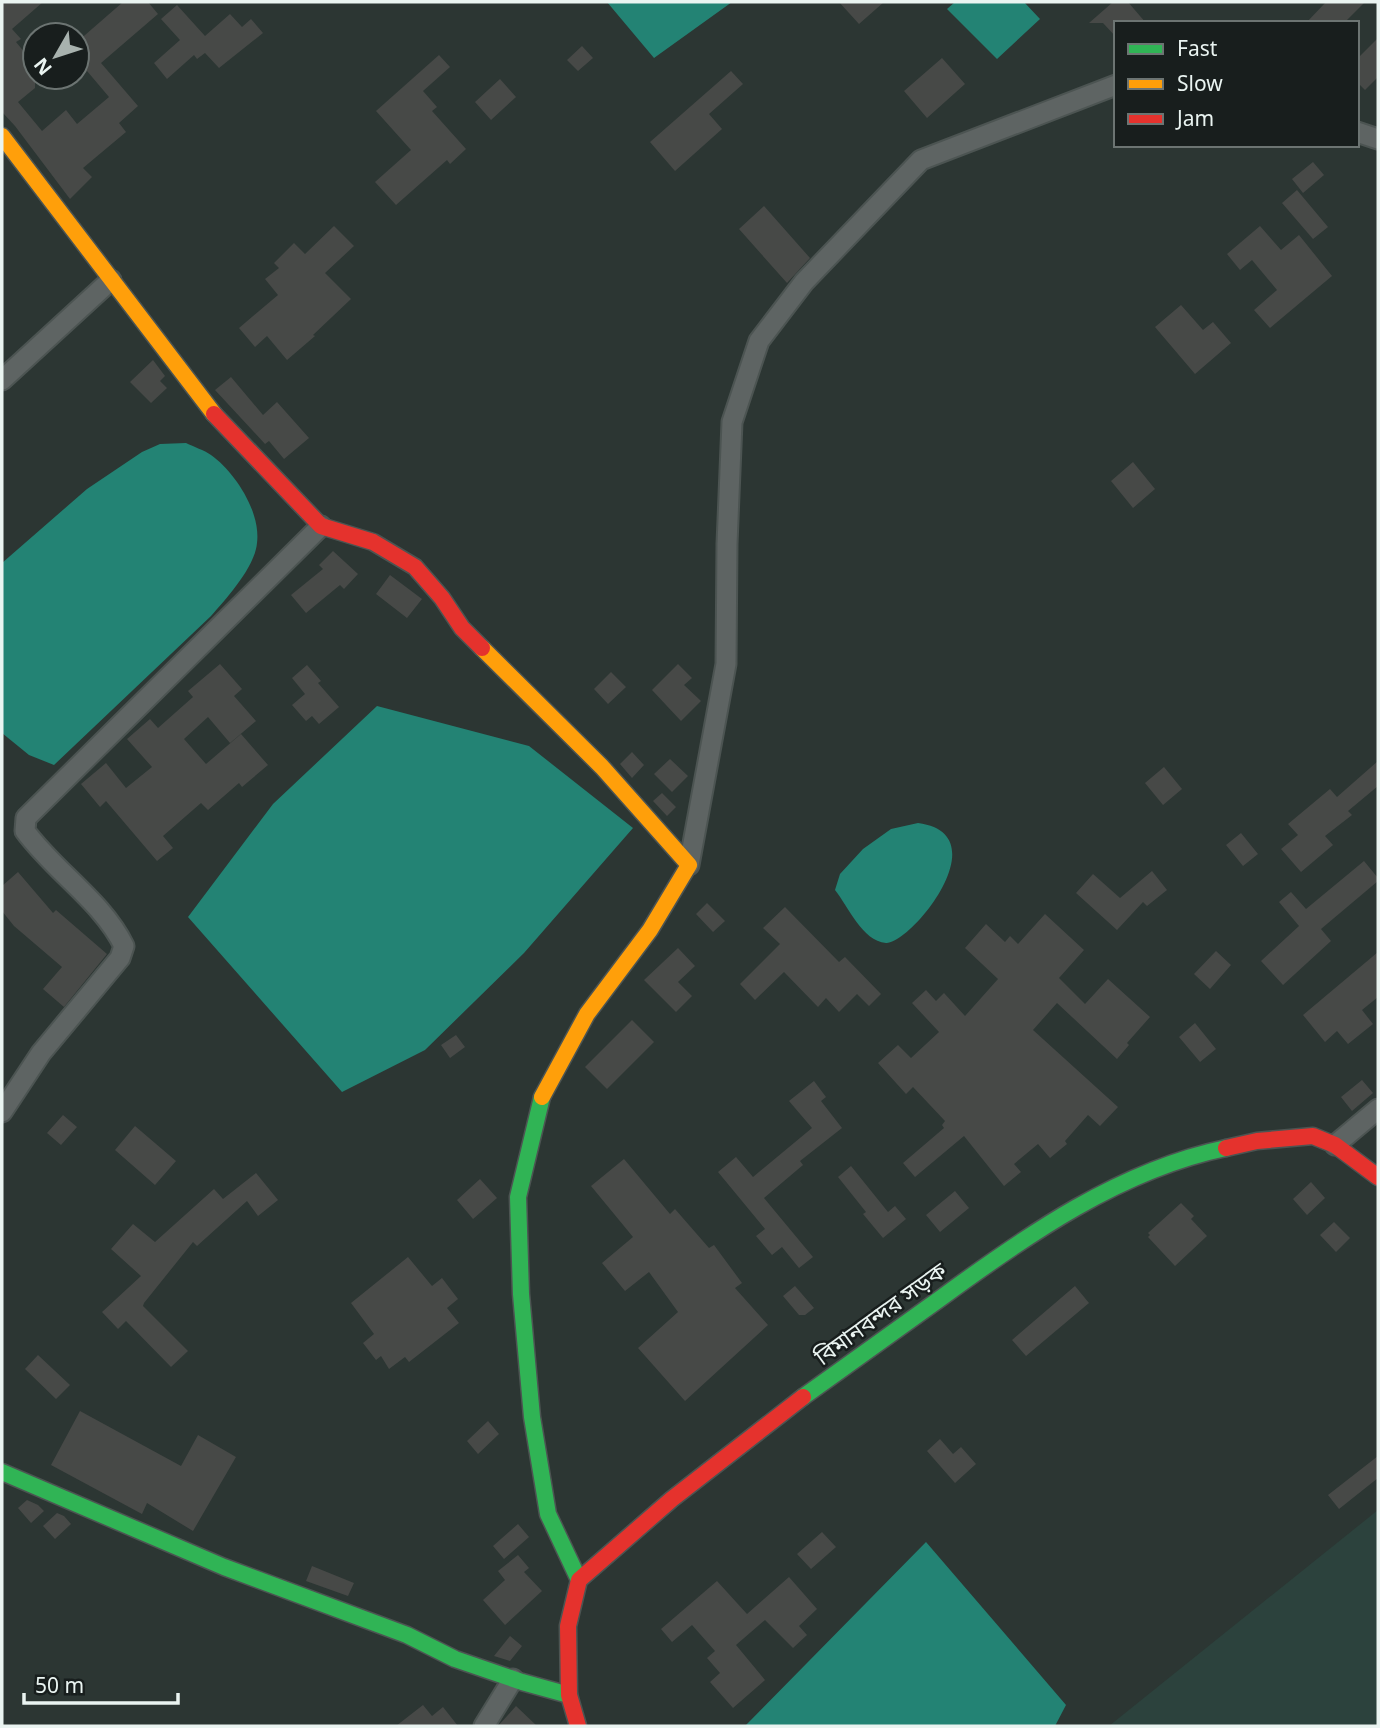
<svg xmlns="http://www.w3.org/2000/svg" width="1380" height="1728" viewBox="0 0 1380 1728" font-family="'Noto Sans','Noto Sans Bengali',sans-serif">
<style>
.built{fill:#2c423d}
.water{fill:#238374}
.building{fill:#474947}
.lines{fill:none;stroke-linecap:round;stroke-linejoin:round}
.street-casing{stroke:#4c5452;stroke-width:23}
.fast-casing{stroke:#4c5452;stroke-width:19}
.slow-casing{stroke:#4c5452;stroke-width:19}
.jam-casing{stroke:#4c5452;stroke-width:19}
.street{stroke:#5e6463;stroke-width:19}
.fast{stroke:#30b455;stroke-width:16}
.slow{stroke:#ff9f0a;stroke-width:16}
.jam{stroke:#e5322d;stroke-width:16}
.labels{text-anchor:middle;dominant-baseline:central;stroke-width:5;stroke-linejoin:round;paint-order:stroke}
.street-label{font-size:23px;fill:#eaf4f1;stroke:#181e1d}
</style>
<rect width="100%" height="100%" fill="#2c3633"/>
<path class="built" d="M 1378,1510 L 1378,1726 L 1109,1726 Z"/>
<path class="water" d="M 607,2 L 732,2 L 654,58 Z
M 955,2 L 1024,2 L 1040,19 L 997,59 L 947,9 Z
M 186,443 C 194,447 204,450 211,455 C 235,472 261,512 257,543 C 255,567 226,599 211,616 L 54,765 L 29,755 L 2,733 L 2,563 L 87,489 L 142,452 L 160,444 Z
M 377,706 L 529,746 L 633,828 L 524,953 L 425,1050 L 342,1092 L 188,917 L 273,804 Z
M 918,823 C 1001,834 910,945 886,943 C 862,941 848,906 835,890 L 840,874 L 863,849 L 891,829 Z
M 926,1542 L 1066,1705 L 1055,1726 L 745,1726 Z"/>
<path class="building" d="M 2,2 L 43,2 L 12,29 L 21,39 L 16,42 L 35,65 L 35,88 L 18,102 L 42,131 L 66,110 L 77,124 L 109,97 L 87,71 L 77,79 L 77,42 L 123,2 L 148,2 L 158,14 L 101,63 L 138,106 L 119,123 L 126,132 L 83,168 L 92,177 L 70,199 L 15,126 L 3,113 L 2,115 Z
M 839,2 L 884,2 L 859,24 Z
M 1113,2 L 1128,2 L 1146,23 L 1116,23 L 1116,37 L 1103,23 L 1089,23 Z
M 1326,2 L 1365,2 L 1344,23 L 1306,23 Z
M 177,5 L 205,36 L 230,14 L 242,27 L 251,19 L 263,33 L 219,68 L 205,53 L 197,59 L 194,55 L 167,79 L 154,63 L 180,40 L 161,19 Z
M 1378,38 L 1378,77 L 1365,90 L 1357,82 L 1357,59 Z
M 582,46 L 593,58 L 578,71 L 567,60 Z
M 439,55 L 450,67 L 423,91 L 437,107 L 432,111 L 466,149 L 450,164 L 447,160 L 396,205 L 375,182 L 411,150 L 376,111 Z
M 942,58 L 965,84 L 927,118 L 904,91 Z
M 731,71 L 743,84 L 709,114 L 722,129 L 675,171 L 650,142 Z
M 500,79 L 516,97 L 491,120 L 475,102 Z
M 1313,162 L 1324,175 L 1303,193 L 1292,179 Z
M 1297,190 L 1328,227 L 1313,239 L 1282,203 Z
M 764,206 L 810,258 L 787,283 L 739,229 Z
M 334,226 L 354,246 L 325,273 L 351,299 L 313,335 L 315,336 L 287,360 L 267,336 L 255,347 L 239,328 L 278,295 L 265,279 L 279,268 L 274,263 L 294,243 L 305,254 Z
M 1260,226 L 1281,250 L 1299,235 L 1332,276 L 1270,328 L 1254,310 L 1277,290 L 1252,260 L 1240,270 L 1227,254 Z
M 1181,305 L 1203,330 L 1213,322 L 1231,343 L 1195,374 L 1155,327 Z
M 153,360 L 165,376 L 160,381 L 167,388 L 151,403 L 130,382 Z
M 231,377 L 263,415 L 277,402 L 309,438 L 284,459 L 269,441 L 265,444 L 215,390 Z
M 1133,462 L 1155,489 L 1133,508 L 1111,481 Z
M 333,551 L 358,574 L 344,589 L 340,585 L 306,613 L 291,595 L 323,569 L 319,565 Z
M 390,575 L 422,599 L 407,618 L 376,594 Z
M 220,664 L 242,689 L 234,696 L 256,721 L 230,743 L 208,717 L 184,739 L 206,764 L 241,734 L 268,765 L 242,787 L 239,783 L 208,810 L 201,803 L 163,836 L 173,848 L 157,861 L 106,801 L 100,807 L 81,784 L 106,763 L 126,788 L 152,767 L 127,739 L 150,719 L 158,728 L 193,697 L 188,691 Z
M 678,664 L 692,678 L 684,685 L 701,701 L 681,721 L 652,690 Z
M 307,665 L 321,681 L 318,683 L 339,707 L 319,724 L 312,716 L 306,721 L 292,705 L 305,694 L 292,678 Z
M 611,672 L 626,687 L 608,704 L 594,689 Z
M 632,752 L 644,765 L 632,778 L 620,764 Z
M 670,759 L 688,776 L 672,792 L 654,774 Z
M 1378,761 L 1378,786 L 1348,811 L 1352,815 L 1325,836 L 1333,845 L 1301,872 L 1281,849 L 1298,835 L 1288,824 L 1330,789 L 1337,797 Z
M 1164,767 L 1182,789 L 1163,805 L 1145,783 Z
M 662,793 L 676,807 L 667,816 L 653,801 Z
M 1241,833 L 1258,854 L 1243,866 L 1226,845 Z
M 1364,861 L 1378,878 L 1378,881 L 1321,929 L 1331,941 L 1283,985 L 1261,961 L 1299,926 L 1279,902 L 1291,892 L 1306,909 Z
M 1152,871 L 1167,890 L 1147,906 L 1143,902 L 1117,930 L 1076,893 L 1093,874 L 1120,898 Z
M 18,872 L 53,913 L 56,910 L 107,954 L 64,1007 L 43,989 L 62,967 L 14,926 L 2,911 L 2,886 Z
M 707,903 L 725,921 L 713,932 L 696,914 Z
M 785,907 L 839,962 L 845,957 L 881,994 L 869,1006 L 857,994 L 839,1012 L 826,998 L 818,1007 L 784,972 L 755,1000 L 740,984 L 780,944 L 763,928 Z
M 1045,914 L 1084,950 L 1059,978 L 1085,1004 L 1108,979 L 1150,1017 L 1127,1043 L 1129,1045 L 1117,1059 L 1057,1003 L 1033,1030 L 1118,1107 L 1100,1126 L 1088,1115 L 1065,1141 L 1067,1144 L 1050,1158 L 1038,1144 L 1014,1164 L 1021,1172 L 1004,1186 L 964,1136 L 915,1177 L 903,1163 L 944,1128 L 942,1125 L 945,1121 L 913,1087 L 906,1094 L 878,1063 L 898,1045 L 911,1058 L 939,1032 L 912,1003 L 926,990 L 936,1001 L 944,993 L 965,1016 L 998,979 L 965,948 L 986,924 L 1005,942 L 1010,936 L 1018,944 Z
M 678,948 L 695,966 L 678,982 L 692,996 L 676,1012 L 644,980 Z
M 1216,951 L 1231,965 L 1210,989 L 1194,974 Z
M 1378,952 L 1378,997 L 1362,1010 L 1373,1024 L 1348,1044 L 1337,1031 L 1325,1042 L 1303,1015 Z
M 632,1020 L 654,1042 L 607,1089 L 585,1067 Z
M 1195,1023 L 1216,1049 L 1200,1062 L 1179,1037 Z
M 456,1035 L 465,1047 L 450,1058 L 441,1045 Z
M 1362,1080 L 1373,1093 L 1352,1111 L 1341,1097 Z
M 814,1081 L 826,1097 L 821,1101 L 842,1128 L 800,1161 L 803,1165 L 764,1198 L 813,1257 L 799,1268 L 782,1247 L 772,1255 L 756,1236 L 765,1229 L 718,1172 L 736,1157 L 753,1177 L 812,1128 L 789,1101 Z
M 63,1115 L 77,1127 L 61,1145 L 47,1133 Z
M 135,1126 L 176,1161 L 155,1185 L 115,1150 Z
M 624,1159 L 670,1214 L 675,1209 L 709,1248 L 714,1245 L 742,1283 L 735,1288 L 768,1325 L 685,1401 L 638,1348 L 678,1312 L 649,1272 L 625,1291 L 602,1263 L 633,1237 L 591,1186 Z
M 851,1166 L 888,1212 L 895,1206 L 906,1219 L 883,1238 L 863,1214 L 866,1212 L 838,1177 Z
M 256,1173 L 278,1200 L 258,1216 L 247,1201 L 197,1246 L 193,1242 L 144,1303 L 143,1306 L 188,1351 L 171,1367 L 126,1321 L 118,1329 L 102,1312 L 141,1276 L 111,1249 L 133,1224 L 155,1242 L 214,1189 L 223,1199 Z
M 480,1179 L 497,1198 L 473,1219 L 457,1200 Z
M 1311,1182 L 1325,1198 L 1307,1215 L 1293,1199 Z
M 955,1191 L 969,1208 L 940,1232 L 926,1215 Z
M 1181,1203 L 1194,1216 L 1191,1219 L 1207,1236 L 1175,1266 L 1148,1237 L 1150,1235 L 1148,1233 Z
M 1334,1222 L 1350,1238 L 1336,1252 L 1320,1235 Z
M 408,1257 L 432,1286 L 442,1278 L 458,1299 L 447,1308 L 459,1323 L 409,1362 L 405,1357 L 389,1369 L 381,1356 L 376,1360 L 363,1343 L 374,1334 L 351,1303 Z
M 795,1286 L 814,1308 L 805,1315 L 799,1315 L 783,1296 Z
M 1075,1286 L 1089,1303 L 1026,1356 L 1012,1340 Z
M 38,1355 L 70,1385 L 56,1399 L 25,1369 Z
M 80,1411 L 181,1466 L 198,1435 L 236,1457 L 193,1531 L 147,1503 L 142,1514 L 51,1465 Z
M 488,1421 L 499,1434 L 478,1454 L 467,1441 Z
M 940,1439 L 953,1454 L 961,1447 L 976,1464 L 955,1483 L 927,1451 Z
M 1378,1456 L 1378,1478 L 1339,1509 L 1328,1495 Z
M 27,1500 L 38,1505 L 44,1511 L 31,1523 L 18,1508 Z
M 57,1513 L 64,1516 L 71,1524 L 55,1539 L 43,1526 Z
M 518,1524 L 529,1537 L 504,1559 L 493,1546 Z
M 822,1532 L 836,1547 L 811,1569 L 797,1554 Z
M 518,1555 L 529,1568 L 524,1572 L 542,1591 L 505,1625 L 483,1600 L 505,1580 L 498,1571 Z
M 312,1566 L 354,1583 L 348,1596 L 306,1581 Z
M 789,1577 L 817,1609 L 799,1626 L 807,1635 L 793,1648 L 765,1620 L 736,1645 L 765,1680 L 733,1708 L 710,1682 L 720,1673 L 707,1658 L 715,1651 L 692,1625 L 672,1642 L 661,1629 L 717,1581 L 747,1614 Z
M 510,1636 L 522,1646 L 510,1661 L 494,1656 Z
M 423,1705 L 432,1716 L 443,1707 L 458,1726 L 396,1726 Z
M 516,1706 L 537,1726 L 498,1726 Z"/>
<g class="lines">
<g class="street-casing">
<path id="street" d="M 1357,132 L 1378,139
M 2,380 L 111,280
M 689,865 L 726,664 L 727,544 L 732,422 L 759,341 L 804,282 L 921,160 L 1116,85
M 2,1112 L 41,1053 L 120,958 L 124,946 C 102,901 55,872 25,831 L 26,818 L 321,526
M 1335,1145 L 1378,1109
M 484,1726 L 513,1679"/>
</g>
<g class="fast-casing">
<path id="fast" d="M 542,1097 L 518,1197 L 521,1294 L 532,1417 L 548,1514 L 579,1580
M 803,1397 C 849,1364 895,1331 941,1298 C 1027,1235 1120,1170 1226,1148
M 2,1472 L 224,1567 L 407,1635 L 455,1659 L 522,1682 L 569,1695"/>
</g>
<g class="slow-casing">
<path id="slow" d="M 2,136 L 214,414
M 482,648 L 602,767 L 689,865 L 650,930 L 587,1014 L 542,1097"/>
</g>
<g class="jam-casing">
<path id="jam" d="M 214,414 L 321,526 L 373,542 L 415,567 L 442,598 L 462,628 L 482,648
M 1226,1148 L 1257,1141 L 1313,1136 L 1335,1145 L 1378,1177
M 578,1726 L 569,1695 L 568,1626 L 579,1580 L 672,1499 L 803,1397"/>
</g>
<use href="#street" class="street"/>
<use href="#fast" class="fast"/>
<use href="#slow" class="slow"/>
<use href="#jam" class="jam"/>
</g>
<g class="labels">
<g class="street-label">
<text transform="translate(880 1313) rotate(-36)">বিমানবন্দর সড়ক</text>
</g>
</g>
<rect width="1380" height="1728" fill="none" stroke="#eaf4f1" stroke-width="7"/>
<rect x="1114" y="21" width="245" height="126" fill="#181e1d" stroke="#6c7472" stroke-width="2"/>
<rect x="1128" y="44" width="35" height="10" fill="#30b455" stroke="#6c7472" stroke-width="2"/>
<text x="1177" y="56" font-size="21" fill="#eaf4f1">Fast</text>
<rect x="1128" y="79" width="35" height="10" fill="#ff9f0a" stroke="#6c7472" stroke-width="2"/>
<text x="1177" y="91" font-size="21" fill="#eaf4f1">Slow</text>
<rect x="1128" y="114" width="35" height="10" fill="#e5322d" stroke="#6c7472" stroke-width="2"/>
<text x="1177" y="126" font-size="21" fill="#eaf4f1">Jam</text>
<g transform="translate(56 56) rotate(231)"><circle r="33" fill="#181e1d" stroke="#6c7472" stroke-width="2"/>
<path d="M0-5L12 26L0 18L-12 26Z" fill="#a8b2ae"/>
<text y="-10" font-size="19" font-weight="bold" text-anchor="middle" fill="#eaf4f1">N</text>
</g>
<path d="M24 1693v10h154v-10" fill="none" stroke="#eaf4f1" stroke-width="3.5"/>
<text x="35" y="1693" font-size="21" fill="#eaf4f1" stroke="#181e1d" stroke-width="5" paint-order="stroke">50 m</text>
</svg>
